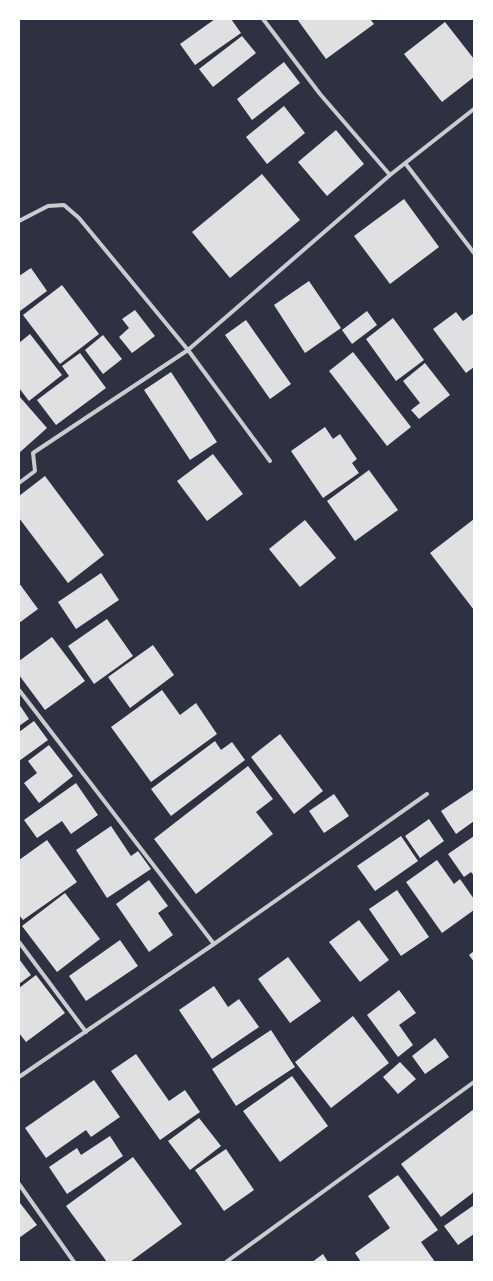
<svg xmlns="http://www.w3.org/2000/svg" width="493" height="1281" viewBox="0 0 493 1281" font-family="'Sofia Sans Condensed',sans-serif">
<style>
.building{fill:#e0e0e3}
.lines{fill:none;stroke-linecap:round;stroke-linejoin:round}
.minor{stroke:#caccd0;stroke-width:4}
</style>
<rect width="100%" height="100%" fill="#2d3142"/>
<path class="building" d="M 215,19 L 231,19 L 241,33 L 195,65 L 180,44 Z
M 297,19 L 370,19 L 374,24 L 326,59 Z
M 445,22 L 474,59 L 474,77 L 442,102 L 404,54 Z
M 242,36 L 256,53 L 213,87 L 199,69 Z
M 284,62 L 300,83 L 252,120 L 237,99 Z
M 284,106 L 305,133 L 267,164 L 246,137 Z
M 336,130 L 364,164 L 327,196 L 298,162 Z
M 262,174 L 300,220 L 230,278 L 192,232 Z
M 404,199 L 439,247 L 390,284 L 354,236 Z
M 31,268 L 47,291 L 20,311 L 19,276 Z
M 309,281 L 341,328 L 305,353 L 274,305 Z
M 62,285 L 99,334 L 60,364 L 23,315 Z
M 135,310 L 155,336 L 132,353 L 119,337 L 129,328 L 122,319 Z
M 367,311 L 377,325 L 352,344 L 342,330 Z
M 456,312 L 463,321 L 474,313 L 474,367 L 466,373 L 433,329 Z
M 393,318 L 424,360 L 396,381 L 366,339 Z
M 246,320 L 291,384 L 270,399 L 225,335 Z
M 30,334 L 62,375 L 29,401 L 19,388 L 19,343 Z
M 103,335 L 122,359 L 103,374 L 85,350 Z
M 353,352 L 411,427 L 387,446 L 329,371 Z
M 80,353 L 106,388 L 56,425 L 37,400 L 69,376 L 62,366 Z
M 425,363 L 450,395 L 419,419 L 411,410 L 420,403 L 403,381 Z
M 171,372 L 217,442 L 190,460 L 144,390 Z
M 19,396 L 47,428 L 19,453 Z
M 325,427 L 333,439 L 340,434 L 357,459 L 352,463 L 359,473 L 323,498 L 291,451 Z
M 213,454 L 243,494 L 207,521 L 177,481 Z
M 369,470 L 398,510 L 355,541 L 327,501 Z
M 45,476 L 104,555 L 68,583 L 19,518 L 19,496 Z
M 474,519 L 474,610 L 430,553 Z
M 305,520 L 336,558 L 300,587 L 269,549 Z
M 101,573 L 119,600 L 76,629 L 58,602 Z
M 19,583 L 38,609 L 19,623 Z
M 107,619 L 133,656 L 94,684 L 68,646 Z
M 52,637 L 85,681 L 45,710 L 19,675 L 19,661 Z
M 153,645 L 174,675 L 130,708 L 108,677 Z
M 162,690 L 180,715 L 196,703 L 217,734 L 151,782 L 111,727 Z
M 19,704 L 29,719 L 19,726 Z
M 34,721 L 48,740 L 19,761 L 19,732 Z
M 280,734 L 323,791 L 294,814 L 251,757 Z
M 215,741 L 221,750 L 232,742 L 245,760 L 171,816 L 151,789 Z
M 49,745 L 73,776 L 39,803 L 24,783 L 37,773 L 28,761 Z
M 248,766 L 273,799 L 256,812 L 273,834 L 196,894 L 154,839 Z
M 76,783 L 98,815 L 71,834 L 62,821 L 37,838 L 24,820 Z
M 474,789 L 474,821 L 456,834 L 441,811 Z
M 334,794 L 349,816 L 324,833 L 309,811 Z
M 429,819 L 444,841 L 420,858 L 405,836 Z
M 111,826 L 131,856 L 138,851 L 151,869 L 107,898 L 76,850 Z
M 401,836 L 418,861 L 375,891 L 357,866 Z
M 474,836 L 474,876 L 471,872 L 464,877 L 448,854 Z
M 47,840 L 77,882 L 23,920 L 19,915 L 19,860 Z
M 437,860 L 454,884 L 460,879 L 474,899 L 474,910 L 442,933 L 406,882 Z
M 149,880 L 168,906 L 158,913 L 173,935 L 149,952 L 116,904 Z
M 397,890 L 429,937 L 401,956 L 369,909 Z
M 65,893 L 100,939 L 57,972 L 22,926 Z
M 359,920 L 389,960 L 360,982 L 329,942 Z
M 120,940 L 138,966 L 86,1001 L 69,976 Z
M 474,951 L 474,962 L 469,955 Z
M 288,957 L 321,1001 L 290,1023 L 258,979 Z
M 19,959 L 31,975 L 19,984 Z
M 36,975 L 65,1013 L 26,1042 L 19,1033 L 19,988 Z
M 214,986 L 228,1007 L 239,999 L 259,1027 L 212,1059 L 179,1010 Z
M 399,990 L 416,1013 L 399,1025 L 413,1045 L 398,1057 L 367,1015 Z
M 353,1016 L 389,1063 L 331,1108 L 295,1062 Z
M 271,1030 L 295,1067 L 236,1106 L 212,1069 Z
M 435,1038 L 449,1057 L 425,1074 L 412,1056 Z
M 136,1054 L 169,1101 L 185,1090 L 200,1112 L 160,1140 L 111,1071 Z
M 400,1062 L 416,1079 L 398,1094 L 383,1077 Z
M 292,1076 L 328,1126 L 280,1162 L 243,1111 Z
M 94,1080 L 120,1117 L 91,1137 L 86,1130 L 46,1158 L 25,1128 Z
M 474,1109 L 474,1192 L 441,1217 L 401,1164 Z
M 199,1118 L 221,1146 L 190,1170 L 168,1141 Z
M 110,1136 L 123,1156 L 67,1194 L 49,1167 L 77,1148 L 81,1155 Z
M 226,1149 L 254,1190 L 224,1211 L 195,1170 Z
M 133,1157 L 182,1224 L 130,1262 L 107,1262 L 66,1206 Z
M 398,1175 L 438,1230 L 421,1242 L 435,1262 L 361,1262 L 355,1253 L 390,1228 L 368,1196 Z
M 20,1203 L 37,1225 L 19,1238 L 19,1204 Z
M 474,1205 L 474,1234 L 458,1245 L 444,1226 Z
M 323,1254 L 328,1262 L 312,1262 Z"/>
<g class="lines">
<path class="minor" d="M 263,19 L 320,94 L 390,175
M 405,163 L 474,253
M 19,221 L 48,206 L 64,205 L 79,218 L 188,350 L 270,461
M 19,483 L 35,471 L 33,453 L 188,350 L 390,175 L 474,109
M 19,690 L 214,944
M 19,942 L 86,1032
M 19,1077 L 214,944 L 427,794
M 19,1184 L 74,1262
M 226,1262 L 474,1082"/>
</g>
<rect width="493" height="1281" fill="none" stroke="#ffffff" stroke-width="40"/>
</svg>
